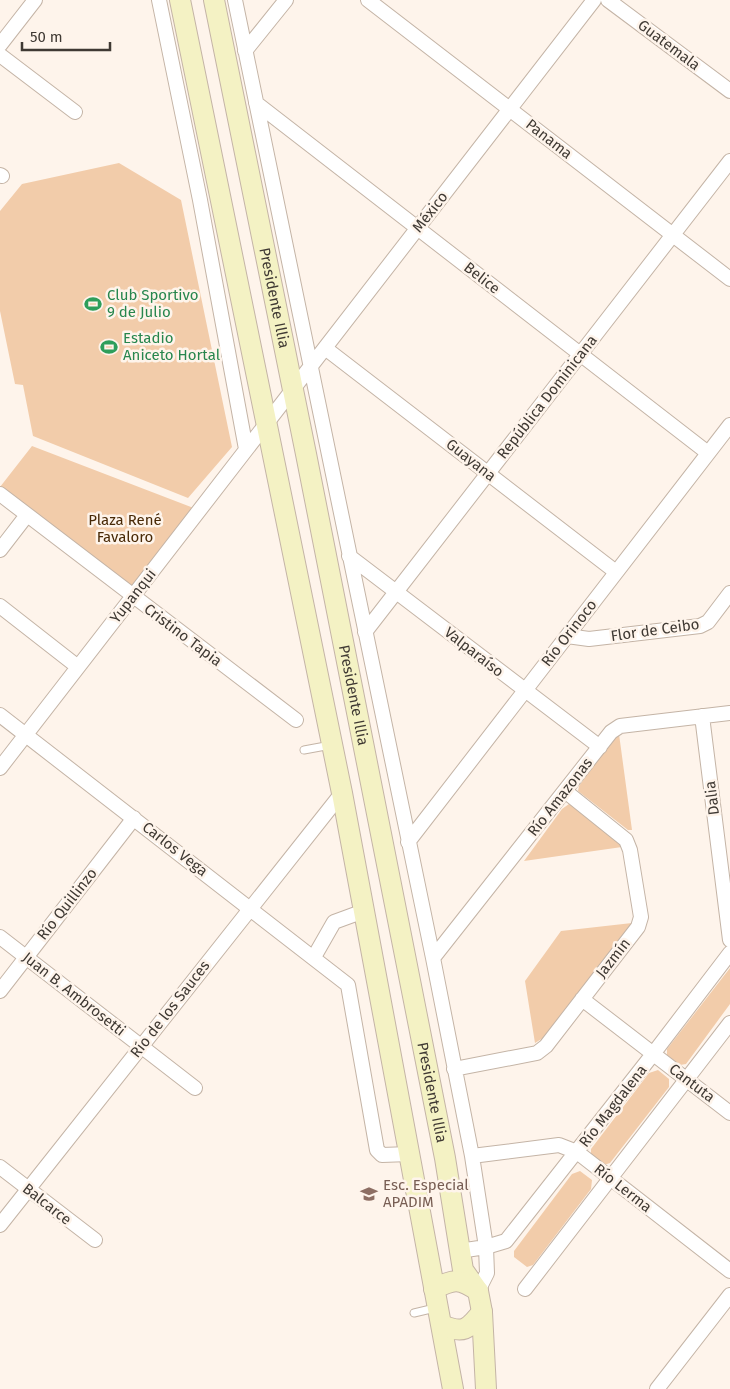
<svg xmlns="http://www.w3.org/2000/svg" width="730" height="1389" viewBox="0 0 730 1389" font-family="'Fira Sans',sans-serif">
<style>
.green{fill:#f2ccaa}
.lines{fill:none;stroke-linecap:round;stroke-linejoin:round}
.service-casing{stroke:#c4b4a6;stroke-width:9}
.minor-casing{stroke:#c4b4a6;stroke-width:16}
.secondary-casing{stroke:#c4b4a6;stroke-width:22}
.service{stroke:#fff;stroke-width:7}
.minor{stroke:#fff;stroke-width:14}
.secondary{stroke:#f4f2c4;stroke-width:20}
.labels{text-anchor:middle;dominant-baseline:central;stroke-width:5;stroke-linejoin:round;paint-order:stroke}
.street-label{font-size:15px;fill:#3f3933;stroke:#fef4eb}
.leisure-label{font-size:15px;fill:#27864d;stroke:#fef4eb;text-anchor:start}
.park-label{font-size:15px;fill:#482906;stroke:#fef4eb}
.education-label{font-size:15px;fill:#785e54;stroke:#fef4eb;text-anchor:start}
</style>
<rect width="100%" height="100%" fill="#fef4eb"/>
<path class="green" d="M 119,163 L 181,200 L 232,447 L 188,498 L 33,436 L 23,385 L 15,384 L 0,311 L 0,211 L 22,184 Z
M 32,446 L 191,507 L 196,510 L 132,591 L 0,487 Z
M 619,734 L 632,830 L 628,830 L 578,791 L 579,786 L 612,740 Z
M 569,804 L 574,805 L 619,838 L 622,847 L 524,861 L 562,809 Z
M 632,923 L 543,1038 L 535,1043 L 525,981 L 561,931 Z
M 730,968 L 730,1004 L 686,1064 L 680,1065 L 667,1055 L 667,1049 Z
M 658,1070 L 669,1079 L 669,1087 L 610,1163 L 604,1165 L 591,1155 L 591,1149 L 649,1073 Z
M 580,1171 L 592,1180 L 591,1189 L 533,1265 L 527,1267 L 514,1257 L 514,1251 L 572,1174 Z"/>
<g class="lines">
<g class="service-casing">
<path id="service" d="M 304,750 L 331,745
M 414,1313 L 435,1308"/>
</g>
<g class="minor-casing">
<path id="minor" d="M 159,0 L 200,200 L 246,449
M 235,0 L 433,958 L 472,1156 L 486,1247 L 487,1273 L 478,1291
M 368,0 L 730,279
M 608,0 L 730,91
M 0,45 L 35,0
M 245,51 L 286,0
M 0,55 L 75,112
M 256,103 L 708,453
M 0,175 L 2,176
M 325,348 L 616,572
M 0,494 L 296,720
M 0,550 L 27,515
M 349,556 L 600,747
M 0,606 L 78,667
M 365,632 L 730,161
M 567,636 L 589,639 L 700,626 L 708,622 L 730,593
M 0,715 L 348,985 L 377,1150 L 382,1155 L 409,1154
M 702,716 L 730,940
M 0,768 L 594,0
M 408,842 L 730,425
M 0,937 L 195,1088
M 314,957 L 334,922 L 364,911
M 433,958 L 611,732 L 620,726 L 730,713
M 0,991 L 134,818
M 582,999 L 730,1113
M 454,1069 L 537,1053 L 546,1046 L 638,927 L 641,917 L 630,850 L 626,840 L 565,791
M 472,1156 L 559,1145 L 577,1152 L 730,1271
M 0,1167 L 95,1240
M 0,1225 L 342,793
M 459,1251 L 486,1247 L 506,1241 L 653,1054 L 730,953
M 525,1289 L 730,1023
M 657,1389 L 730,1295"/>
</g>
<g class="secondary-casing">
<g id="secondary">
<path d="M 180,0 L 342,793 L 453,1389"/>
<path id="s1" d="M 214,0 L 306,454 L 445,1158 L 463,1270 L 478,1291 L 482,1312 L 486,1389"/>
<path d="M 434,1289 C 454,1279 459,1278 478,1291"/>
<path d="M 442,1325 C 463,1334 468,1330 482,1312"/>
</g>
</g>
<use href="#service" class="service"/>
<use href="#minor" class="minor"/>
<use href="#secondary" class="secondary"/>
</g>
<defs>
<g id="stadium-bare" transform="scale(1.35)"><path d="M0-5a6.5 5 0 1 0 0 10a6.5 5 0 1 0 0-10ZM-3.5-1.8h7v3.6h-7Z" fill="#2e9e5b" stroke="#fef4eb" stroke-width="2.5" paint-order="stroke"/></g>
<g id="school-bare" transform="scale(1.35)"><path d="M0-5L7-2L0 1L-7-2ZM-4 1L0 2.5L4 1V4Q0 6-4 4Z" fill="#8d6e63" stroke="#fef4eb" stroke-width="2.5" paint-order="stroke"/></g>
</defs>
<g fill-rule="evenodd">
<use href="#stadium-bare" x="93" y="304"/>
<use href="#stadium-bare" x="109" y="347"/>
<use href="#school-bare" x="369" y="1194"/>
</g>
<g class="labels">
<g class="street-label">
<text transform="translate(669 45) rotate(37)">Guatemala</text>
<text transform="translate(549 139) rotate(38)">Panama</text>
<text transform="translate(430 212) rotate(-52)">México</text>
<text transform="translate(482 278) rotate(38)">Belice</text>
<text stroke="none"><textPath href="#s1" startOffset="304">Presidente Illia</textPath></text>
<text transform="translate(547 397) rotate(-52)">República Dominicana</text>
<text transform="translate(471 460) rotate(38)">Guayana</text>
<text transform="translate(133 596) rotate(-52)">Yupanqui</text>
<text transform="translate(655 630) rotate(-8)">Flor de Ceibo</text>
<text transform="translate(569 633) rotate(-52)">Río Orinoco</text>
<text transform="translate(183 635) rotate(37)">Cristino Tapia</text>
<text transform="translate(474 652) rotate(38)">Valparaíso</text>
<text stroke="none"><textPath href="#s1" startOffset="709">Presidente Illia</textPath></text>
<text transform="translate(560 797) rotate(-52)">Río Amazonas</text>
<text transform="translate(712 798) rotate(-97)">Dalia</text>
<text transform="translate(175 849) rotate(38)">Carlos Vega</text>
<text transform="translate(67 904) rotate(-52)">Río Quillinzo</text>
<text transform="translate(613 958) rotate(-52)">Jazmín</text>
<text transform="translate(74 994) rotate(38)">Juan B. Ambrosetti</text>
<text transform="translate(170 1009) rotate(-52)">Río de los Sauces</text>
<text transform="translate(692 1083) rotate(37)">Cantuta</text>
<text stroke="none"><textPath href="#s1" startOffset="1114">Presidente Illia</textPath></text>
<text transform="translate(613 1106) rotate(-52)">Río Magdalena</text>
<text transform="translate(623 1188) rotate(38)">Río Lerma</text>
<text transform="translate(47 1204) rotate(38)">Balcarce</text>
</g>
<g class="leisure-label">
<text x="107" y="295">Club Sportivo<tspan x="107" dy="17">9 de Julio</tspan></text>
<text x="123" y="338">Estadio<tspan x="123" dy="17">Aniceto Hortal</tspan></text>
</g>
<g class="park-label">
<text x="125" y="520">Plaza René<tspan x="125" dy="17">Favaloro</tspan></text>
</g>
<g class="education-label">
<text x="383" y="1185">Esc. Especial<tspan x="383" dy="17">APADIM</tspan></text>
</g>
</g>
<path d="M22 42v8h88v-8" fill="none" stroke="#3f3933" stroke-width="2.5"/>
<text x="30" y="42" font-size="15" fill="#3f3933" stroke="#fef4eb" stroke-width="4" paint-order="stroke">50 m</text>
</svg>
